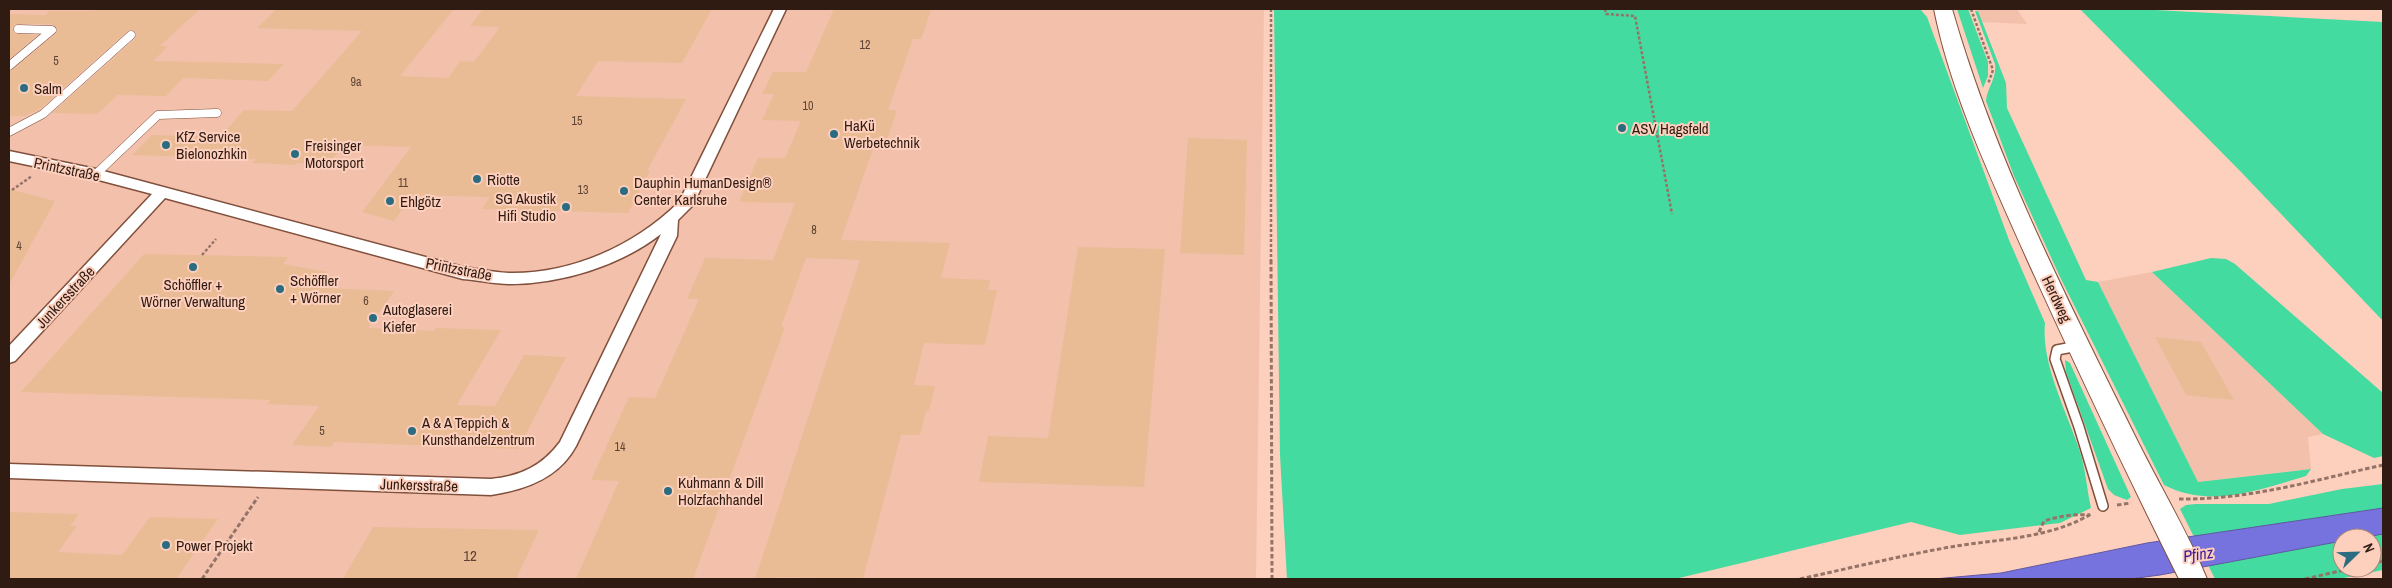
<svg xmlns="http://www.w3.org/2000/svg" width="2392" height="588" viewBox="0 0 2392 588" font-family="'Archivo Narrow',sans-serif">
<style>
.built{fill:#f3c0ac}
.green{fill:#43db9f;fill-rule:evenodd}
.water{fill:#7672de;stroke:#6158a1}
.building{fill:#e9bc95}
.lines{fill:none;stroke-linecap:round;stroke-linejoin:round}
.service-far1-casing{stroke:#80503c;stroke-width:9}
.service-casing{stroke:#80503c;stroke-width:12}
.minor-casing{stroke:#80503c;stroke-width:3}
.secondary-casing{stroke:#80503c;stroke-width:2}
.path-far1{stroke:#957467;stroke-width:2.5;stroke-dasharray:3 2;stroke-linecap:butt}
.path{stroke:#957467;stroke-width:3;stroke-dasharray:4.5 2.5;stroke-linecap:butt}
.service-far1{stroke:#fff;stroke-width:8}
.service{stroke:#fff;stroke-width:9}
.minor{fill:#fff;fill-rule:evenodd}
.secondary{fill:#fff;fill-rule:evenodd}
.poi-dot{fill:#2c6c81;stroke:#fdcfbd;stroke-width:2}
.labels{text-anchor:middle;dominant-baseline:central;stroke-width:4;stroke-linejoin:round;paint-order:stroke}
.number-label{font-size:12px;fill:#5e4334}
.poi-label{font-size:15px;fill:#301b13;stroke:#fdcfbd;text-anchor:start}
.street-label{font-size:15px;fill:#301b13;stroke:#fdcfbd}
.near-number-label{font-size:15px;fill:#5e4334}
.water-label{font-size:16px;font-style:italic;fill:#371699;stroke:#fdcfbd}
</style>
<rect width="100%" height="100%" fill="#fdcfbd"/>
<path class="built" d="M 9,9 L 1264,9 L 1256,579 L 9,579 Z
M 1977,9 L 2017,9 L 2027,24 L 1982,22 Z
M 2152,272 L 2323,434 L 2308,437 L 2311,469 L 2198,482 L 2098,282 Z"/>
<path class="green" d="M 1274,9 L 1920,9 L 1927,17 L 2009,240 L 2045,323 C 2041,366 2068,413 2081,455 C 2086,473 2087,490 2091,508 L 2060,523 L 1960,535 L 1911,522 L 1675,579 L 1287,579 L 1280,455 Z
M 1957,9 L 1968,9 L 1988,62 L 1988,76 L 1983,88 Z
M 2080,9 L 2136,9 L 2383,22 L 2383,321 L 2243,174 Z
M 1975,11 L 1978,11 L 2006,83 L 2007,108 L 2086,280 L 2098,282 L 2198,482 L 2311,469 L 2306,476 C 2259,490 2210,509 2164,485 L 2060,277 L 2014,176 L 1986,101 C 1987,88 1997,78 1995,64 Z
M 2211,258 L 2226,259 L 2235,264 L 2383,393 L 2383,456 L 2374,458 L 2323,434 L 2152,272 Z
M 2065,360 L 2070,363 L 2131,497 L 2127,500 L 2114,495 L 2108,489 L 2066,372 Z
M 2383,484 L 2383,570 L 2339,579 L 2215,579 L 2180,509 L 2186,505 L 2196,504 L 2269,504 L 2342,489 ZM 2342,538 L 2372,538 L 2372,568 L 2342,568 Z"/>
<path class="water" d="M 2383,508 L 2383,534 L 2360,538 L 2342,538 L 2342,541 L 2160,575 L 2130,579 L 1934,579 L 2001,573 L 2147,543 Z"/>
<path class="building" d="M 97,9 L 200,9 L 160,46 L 168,46 L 153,61 L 284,64 L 268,81 L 183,78 L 166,96 L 118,95 L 97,114 L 52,113 L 135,39 L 136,33 L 130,29 L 40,109 L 25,116 L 9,116 L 9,72 L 56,34 L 58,30 L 52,24 L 15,24 L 12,29 L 15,34 L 37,35 L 9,59 L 9,14 L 45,15 L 50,11 L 94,11 Z
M 276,9 L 453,10 L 400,76 L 448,78 L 460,61 L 474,62 L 500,27 L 470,26 L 483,9 L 712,9 L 682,63 L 598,61 L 576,96 L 686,99 L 647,171 L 650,171 L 628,213 L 482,209 L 490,197 L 413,195 L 394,221 L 362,212 L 411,147 L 344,145 L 331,161 L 323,161 L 320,164 L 297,163 L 295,165 L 252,163 L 256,159 L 132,155 L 152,135 L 220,137 L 244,110 L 292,111 L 362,31 L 257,28 Z
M 834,9 L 931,10 L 921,39 L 913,39 L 888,110 L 897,110 L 884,149 L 873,149 L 841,240 L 950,243 L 941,278 L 990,280 L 988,290 L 997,290 L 985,345 L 924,343 L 914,385 L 935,386 L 929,411 L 926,411 L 920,435 L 901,435 L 863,579 L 778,577 L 777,579 L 755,579 L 860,260 L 806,258 L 781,327 L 785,327 L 693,579 L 576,579 L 619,481 L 591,480 L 629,397 L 655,398 L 699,299 L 687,299 L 705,258 L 773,260 L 795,203 L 739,202 L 758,158 L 785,158 L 801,121 L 762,120 L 774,94 L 762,94 L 773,72 L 806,72 Z
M 1188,138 L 1247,140 L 1244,255 L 1180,253 Z
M 9,189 L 55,201 L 9,285 Z
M 1078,247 L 1165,249 L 1144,487 L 979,482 L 988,436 L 1048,438 Z
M 144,254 L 288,257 L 283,264 L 328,272 L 326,275 L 335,276 L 326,288 L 394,291 L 368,328 L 433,331 L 436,328 L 501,330 L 457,405 L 495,406 L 524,355 L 566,357 L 518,449 L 334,442 L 331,447 L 292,445 L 319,406 L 267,404 L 270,400 L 21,392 Z
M 2155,337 L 2201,342 L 2234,400 L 2186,395 Z
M 9,512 L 79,514 L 70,526 L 77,526 L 58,552 L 122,555 L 150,517 L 218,519 L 176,579 L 9,579 Z
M 373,527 L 427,528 L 539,530 L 516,579 L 343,579 Z"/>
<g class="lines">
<g class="service-far1-casing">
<path id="service-far1" d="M 9,66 L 52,30 L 18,29
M 9,132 L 43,114 L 131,35
M 96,174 L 158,115 L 217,113"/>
</g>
<g class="service-casing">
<path id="service" d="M 2078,346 L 2057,350 L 2055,359 L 2079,427 L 2103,506"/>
</g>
<g class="minor-casing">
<path id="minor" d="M 774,9 L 786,9 L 693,205 L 678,220 L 677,236 L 576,446 C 559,478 525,490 491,495 L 9,478 L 9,464 L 491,479 C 521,476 542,466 560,442 L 661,234 C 620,266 561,284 509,284 C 494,284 478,280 463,279 L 165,198 L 15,361 L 9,363 L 9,346 L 152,194 L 95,179 L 9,161 L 9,151 L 96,169 L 463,267 C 478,269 493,272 509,273 C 572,274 634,246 679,202 Z"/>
</g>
<g class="secondary-casing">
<path id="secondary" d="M 1934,9 L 1952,9 C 1995,159 2068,301 2137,440 C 2160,486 2188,533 2207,579 L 2179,579 C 2126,473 2075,365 2026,257 C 1991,178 1951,94 1934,9 Z"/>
</g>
<path class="path-far1" d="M 1271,9 L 1271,261
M 1605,9 L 1606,14 L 1635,16 L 1672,214
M 1971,9 L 1993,70 L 1988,84
M 12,190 L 32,176
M 202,255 L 216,239"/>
<path class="path" d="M 1271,260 L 1272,579
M 2179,499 C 2249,500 2315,480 2383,465
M 2117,505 L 2131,503
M 2039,532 L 2044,521 C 2059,516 2074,514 2090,515
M 2372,564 L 2383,561
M 202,579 L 258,497
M 1800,579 C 1850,568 1900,556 1950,547 C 1997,539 2049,539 2091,514
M 2305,579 L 2353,568"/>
<use href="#service-far1" class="service-far1"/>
<use href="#service" class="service"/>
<use href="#minor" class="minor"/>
<use href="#secondary" class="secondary"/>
</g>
<g class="poi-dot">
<circle cx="24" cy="88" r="5"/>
<circle cx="1622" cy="128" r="5"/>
<circle cx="834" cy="134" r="5"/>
<circle cx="166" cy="145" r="5"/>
<circle cx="295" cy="154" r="5"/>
<circle cx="477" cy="179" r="5"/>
<circle cx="624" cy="191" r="5"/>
<circle cx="390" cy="201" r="5"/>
<circle cx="566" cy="207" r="5"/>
<circle cx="193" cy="267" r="5"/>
<circle cx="280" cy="289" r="5"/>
<circle cx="373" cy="318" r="5"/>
<circle cx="412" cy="431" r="5"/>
<circle cx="668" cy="491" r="5"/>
<circle cx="166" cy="545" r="5"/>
</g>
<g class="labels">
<g class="number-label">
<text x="865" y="45">12</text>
<text x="56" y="61">5</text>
<text x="356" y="82">9a</text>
<text x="808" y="106">10</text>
<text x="577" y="121">15</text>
<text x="403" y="183">11</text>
<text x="583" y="190">13</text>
<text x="814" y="230">8</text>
<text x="19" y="246">4</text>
<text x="366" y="301">6</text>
<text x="322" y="431">5</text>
<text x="620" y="447">14</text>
</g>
<g class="poi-label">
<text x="34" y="88">Salm</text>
<text x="844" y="125">HaKü<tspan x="844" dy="17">Werbetechnik</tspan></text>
<text x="1632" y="128">ASV Hagsfeld</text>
<text x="176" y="136">KfZ Service<tspan x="176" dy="17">Bielonozhkin</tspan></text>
<text x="305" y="145">Freisinger<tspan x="305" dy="17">Motorsport</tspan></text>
<text x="487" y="179">Riotte</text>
<text x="634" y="182">Dauphin HumanDesign®<tspan x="634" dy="17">Center Karlsruhe</tspan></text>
<text x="556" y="198" text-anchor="end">SG Akustik<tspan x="556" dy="17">Hifi Studio</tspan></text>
<text x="400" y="201">Ehlgötz</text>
<text x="290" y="280">Schöffler<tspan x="290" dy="17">+ Wörner</tspan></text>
<text x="193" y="284" text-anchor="middle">Schöffler +<tspan x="193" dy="17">Wörner Verwaltung</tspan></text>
<text x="383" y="309">Autoglaserei<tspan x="383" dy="17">Kiefer</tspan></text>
<text x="422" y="422">A &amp; A Teppich &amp;<tspan x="422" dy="17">Kunsthandelzentrum</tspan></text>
<text x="678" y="482">Kuhmann &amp; Dill<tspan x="678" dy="17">Holzfachhandel</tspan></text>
<text x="176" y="545">Power Projekt</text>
</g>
<g class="street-label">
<text transform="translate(67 169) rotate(12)">Printzstraße</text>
<text transform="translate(459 269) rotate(11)">Printzstraße</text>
<text transform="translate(65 297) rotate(-47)">Junkersstraße</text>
<text transform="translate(2057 299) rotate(65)">Herdweg</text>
<text transform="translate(419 485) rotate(2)">Junkersstraße</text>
</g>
<g class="near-number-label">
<text x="470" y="555">12</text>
</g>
<g class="water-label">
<text transform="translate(2198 554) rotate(-8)">Pfinz</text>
</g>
</g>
<rect width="2392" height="588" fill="none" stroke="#301b13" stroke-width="20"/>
<g transform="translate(2357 553) rotate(67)"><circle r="24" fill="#fdcfbd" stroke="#ab8779"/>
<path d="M0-4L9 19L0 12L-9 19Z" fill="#2c6c81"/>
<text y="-8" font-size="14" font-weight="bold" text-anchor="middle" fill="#301b13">N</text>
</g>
</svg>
